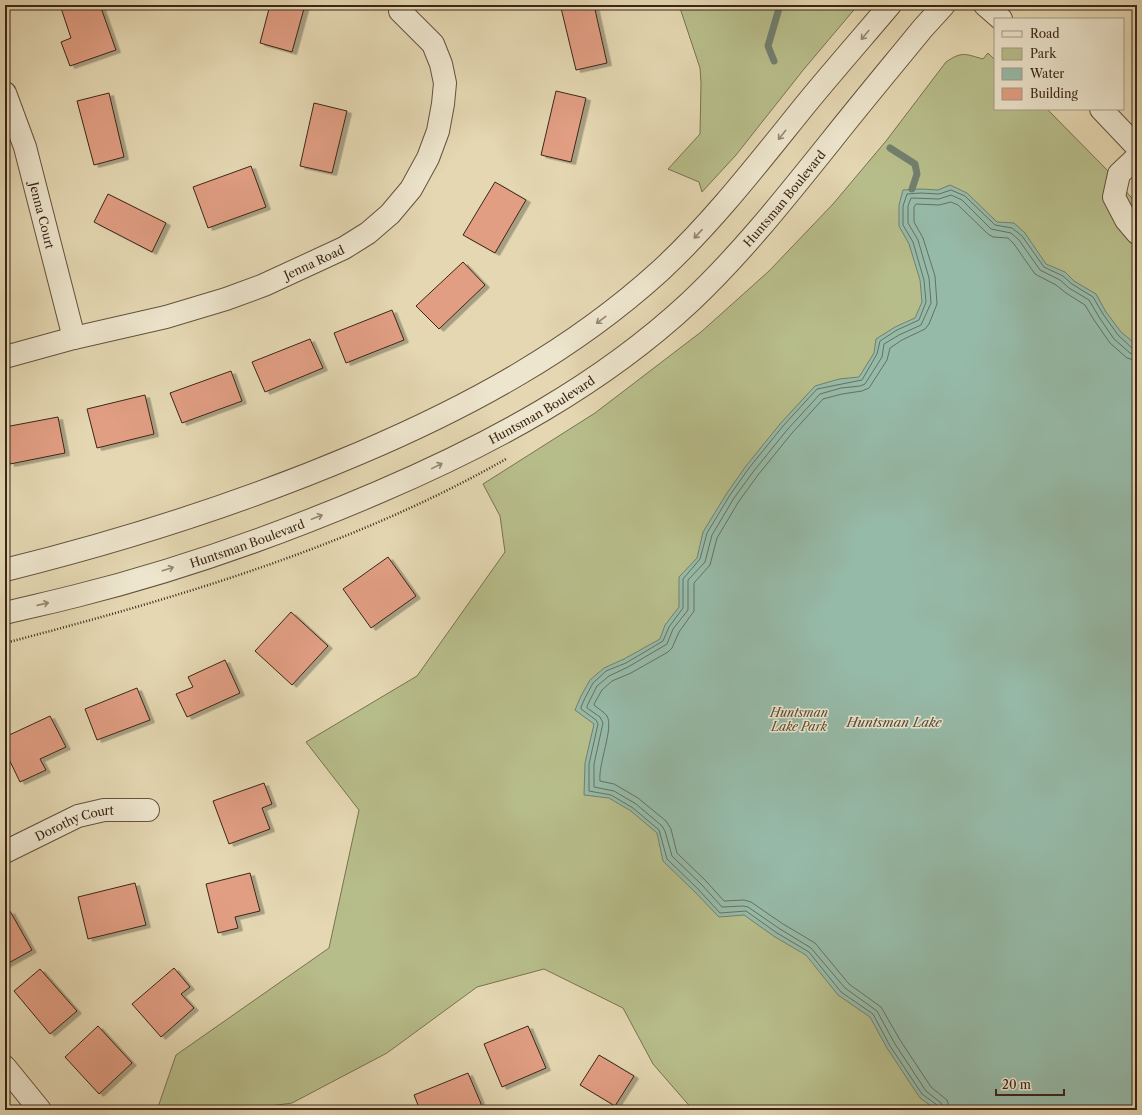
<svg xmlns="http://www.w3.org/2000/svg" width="1142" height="1115" viewBox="0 0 1142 1115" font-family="'Libre Caslon Text',serif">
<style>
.green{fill:#b7bd8a;stroke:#797250}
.water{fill:#96baa8;stroke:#727f6e}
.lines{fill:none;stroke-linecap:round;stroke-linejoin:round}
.shore{stroke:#68705f;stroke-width:1}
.stream{stroke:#727f6e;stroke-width:7}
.building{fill:#e19e83;stroke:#3b2616;filter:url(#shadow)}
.minor-casing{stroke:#65523d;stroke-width:24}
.path{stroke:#3b2616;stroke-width:2.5;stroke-dasharray:1 2;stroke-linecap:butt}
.minor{stroke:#ede5cd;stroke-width:22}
.oneway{stroke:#948672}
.labels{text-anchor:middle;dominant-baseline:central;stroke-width:3;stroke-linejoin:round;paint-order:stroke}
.street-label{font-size:12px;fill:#3b2616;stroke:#ede5cd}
.park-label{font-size:12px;font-style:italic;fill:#5a4c33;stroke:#ede5cd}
.water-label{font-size:13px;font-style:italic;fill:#524b3a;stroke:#ede5cd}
</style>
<defs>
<filter id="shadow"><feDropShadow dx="4.5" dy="2.5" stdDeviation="0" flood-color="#0004"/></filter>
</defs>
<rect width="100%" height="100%" fill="#e4d7b2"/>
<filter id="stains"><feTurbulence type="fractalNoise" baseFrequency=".005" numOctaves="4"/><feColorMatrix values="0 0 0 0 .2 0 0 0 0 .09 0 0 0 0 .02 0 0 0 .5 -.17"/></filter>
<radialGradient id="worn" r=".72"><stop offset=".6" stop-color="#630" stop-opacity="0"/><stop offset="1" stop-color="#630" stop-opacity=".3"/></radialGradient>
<path class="green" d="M 679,5 L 858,5 L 804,69 L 736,155 L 702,192 L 699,182 L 668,169 L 700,134 L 701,83 L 700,68 Z
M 988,53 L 995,60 L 995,109 L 1047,109 L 1111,174 L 1137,204 L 1137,1110 L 693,1110 L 653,1064 L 623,1008 L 544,969 L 477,987 L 387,1053 L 292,1103 L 242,1110 L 157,1110 L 176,1055 L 329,948 L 359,810 L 306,742 L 417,676 L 505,552 L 500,516 L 483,484 L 595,413 L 701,332 L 769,271 L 833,204 L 886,141 L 946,62 C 962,51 965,54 983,59 Z"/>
<path class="water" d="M 950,185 L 967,193 L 997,222 L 1014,223 L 1025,233 L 1046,264 L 1065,272 L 1074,281 L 1096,294 L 1106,312 L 1121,332 L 1133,342 L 1137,348 L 1137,1110 L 937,1110 L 920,1098 L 887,1048 L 870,1017 L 838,995 L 806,955 L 775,937 L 744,915 L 719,917 L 695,892 L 663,861 L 657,833 L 631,811 L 609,798 L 584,795 L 585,763 L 594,724 L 575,710 L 581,696 L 590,680 L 604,668 L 624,659 L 660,639 L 665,625 L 679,607 L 679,577 L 697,558 L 703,532 L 727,493 L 746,466 L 780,424 L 815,386 L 839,379 L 859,377 L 874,353 L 876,339 L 895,327 L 915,318 L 922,302 L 920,280 L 909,244 L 899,226 L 899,205 L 903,190 L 921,189 L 938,190 Z"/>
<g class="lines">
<path class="shore" d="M 939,1110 L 937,1105 L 922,1094 L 890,1046 L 873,1014 L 841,992 L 809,952 L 777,933 L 746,911 L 720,913 L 698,889 L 667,859 L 659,830 L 633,808 L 611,795 L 589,791 L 589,764 L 598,724 L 596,720 L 581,709 L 581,707 L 585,698 L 593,683 L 606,671 L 626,663 L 663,641 L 669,627 L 683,608 L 683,579 L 700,559 L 707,533 L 730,495 L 749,468 L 783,426 L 817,389 L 862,380 L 877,354 L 880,341 L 897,330 L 919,320 L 926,302 L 924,280 L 913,242 L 903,225 L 903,206 L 907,194 L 921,193 L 939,194 L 951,190 L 965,196 L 995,225 L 1012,228 L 1022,236 L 1044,267 L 1063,276 L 1072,284 L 1093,297 L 1103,314 L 1118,335 L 1133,349 L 1137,350
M 944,1110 L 941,1103 L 926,1091 L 895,1044 L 877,1011 L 845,988 L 811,948 L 780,929 L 748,907 L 743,906 L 722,907 L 702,885 L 672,856 L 665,831 L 662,826 L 636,804 L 614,791 L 594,787 L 594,764 L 603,723 L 600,717 L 587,708 L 587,706 L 597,686 L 609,676 L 628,667 L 667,644 L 673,629 L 688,610 L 688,580 L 705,562 L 712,535 L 734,498 L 753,472 L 787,430 L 820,394 L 841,388 L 860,386 L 865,384 L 882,357 L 884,344 L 899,335 L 921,325 L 931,303 L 929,278 L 918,240 L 908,223 L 908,206 L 911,198 L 939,199 L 951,195 L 962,200 L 991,229 L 1011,233 L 1019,240 L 1040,270 L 1060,280 L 1069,288 L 1089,300 L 1099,317 L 1114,339 L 1130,353 L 1137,355
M 950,1110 L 947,1100 L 931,1087 L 900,1040 L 881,1007 L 849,984 L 815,943 L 783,924 L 751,902 L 744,900 L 724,901 L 706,881 L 677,853 L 671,829 L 666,821 L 638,798 L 614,784 L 600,781 C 598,764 614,728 607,716 C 604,712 599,709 595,706 L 594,704 L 602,690 L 612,681 L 631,673 L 668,652 L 672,648 L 679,632 L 694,611 L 694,583 L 710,565 L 717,538 L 739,501 L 758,475 L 792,433 L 823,399 L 842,394 L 862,391 L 869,388 L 887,360 L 890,348 L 902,340 L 925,329 L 929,324 L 937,304 L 935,276 L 923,238 L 914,222 L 914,207 L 916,204 L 939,205 L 951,202 L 958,205 L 988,234 L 993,237 L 1008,238 L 1014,244 L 1035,274 L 1056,285 L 1066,293 L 1085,305 L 1094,320 L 1110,343 L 1127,358 L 1137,361"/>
<path class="stream" d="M 774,61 L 768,46 L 780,5
M 890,148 L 915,164 L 917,174 L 912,189"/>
</g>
<path class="building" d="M 68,5 L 100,5 L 116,50 L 70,66 L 61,42 L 71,38 L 61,8 Z
M 270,5 L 305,5 L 292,52 L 260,43 Z
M 575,5 L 594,5 L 607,63 L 576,70 L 561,8 Z
M 556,91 L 586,98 L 571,162 L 541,155 Z
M 109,93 L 124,157 L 94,165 L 77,101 Z
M 314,103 L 347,111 L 332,173 L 300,166 Z
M 251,166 L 266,207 L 208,228 L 193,187 Z
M 495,182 L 526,200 L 495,253 L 463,235 Z
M 108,194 L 166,223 L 152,252 L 94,222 Z
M 463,262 L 485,285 L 439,329 L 416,306 Z
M 392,310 L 404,340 L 346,363 L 334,333 Z
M 310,339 L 323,368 L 265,392 L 252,362 Z
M 231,371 L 242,401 L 182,423 L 170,393 Z
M 145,395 L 154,434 L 97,448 L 87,409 Z
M 58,417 L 65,453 L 10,464 L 5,437 L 5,427 Z
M 388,557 L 416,596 L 371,628 L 343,589 Z
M 291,612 L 328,646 L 292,685 L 255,651 Z
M 225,660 L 240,693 L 187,717 L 176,694 L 193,687 L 188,677 Z
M 137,688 L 150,720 L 97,740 L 85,709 Z
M 50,716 L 66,747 L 40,759 L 46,770 L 20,782 L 5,751 L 5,737 Z
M 264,783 L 272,804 L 262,808 L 270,829 L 229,844 L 213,801 Z
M 250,873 L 260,911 L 235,917 L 238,928 L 218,933 L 206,884 Z
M 135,883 L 146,925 L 88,939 L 78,897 Z
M 10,911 L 32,950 L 5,965 L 5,914 Z
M 174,968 L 190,987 L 181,994 L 194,1008 L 161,1037 L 132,1004 Z
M 40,969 L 77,1011 L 50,1034 L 14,991 Z
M 98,1026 L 132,1063 L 99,1094 L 65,1057 Z
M 528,1026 L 546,1068 L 502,1087 L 484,1044 Z
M 599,1055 L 634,1076 L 615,1106 L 580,1085 Z
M 468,1073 L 482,1106 L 473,1110 L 420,1110 L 414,1095 Z"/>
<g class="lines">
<g class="minor-casing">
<g id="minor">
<path d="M 985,5 L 1001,19"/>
<path id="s1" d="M 5,93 L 25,147 L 74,338"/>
<path d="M 1101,109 L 1137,147"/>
<path d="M 1137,157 L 1119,174 L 1114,197 L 1126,220 L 1137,233"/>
<path id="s2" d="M 5,357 L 74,338 L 166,317 L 226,299 L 264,285 L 344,248 L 368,233 L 390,214 L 411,189 L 428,158 L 438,131 L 443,104 L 445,83 L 441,64 L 433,44 L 400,11"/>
<path d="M 5,570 C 126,540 245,502 360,453 C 468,407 572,351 660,271 C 714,221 759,162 806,104 C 833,71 862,38 890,5"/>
<path id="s3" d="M 5,613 C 29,607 53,602 76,596 C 180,570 281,534 379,492 C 491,444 601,385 690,302 C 742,253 786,197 831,141 C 861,103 892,66 923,28 L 944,5"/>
<path id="s4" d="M 5,852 L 78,816 L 104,810 L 148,810"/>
<path d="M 5,1067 L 40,1110"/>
</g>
</g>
<path class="path" d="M 5,643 C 177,598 351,547 506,459"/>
<use href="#minor" class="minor"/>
</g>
<defs><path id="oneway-shaft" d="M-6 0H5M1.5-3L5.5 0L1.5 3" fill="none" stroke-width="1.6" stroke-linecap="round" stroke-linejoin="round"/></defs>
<g class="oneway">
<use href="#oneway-shaft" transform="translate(865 35) rotate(130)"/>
<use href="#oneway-shaft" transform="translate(782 135) rotate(129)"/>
<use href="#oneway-shaft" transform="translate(698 234) rotate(133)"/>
<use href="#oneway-shaft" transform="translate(601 320) rotate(143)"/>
<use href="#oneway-shaft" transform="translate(437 466) rotate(-26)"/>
<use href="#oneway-shaft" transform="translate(317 517) rotate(-21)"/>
<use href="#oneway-shaft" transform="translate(168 569) rotate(-18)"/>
<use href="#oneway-shaft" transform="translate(43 604) rotate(-13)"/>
</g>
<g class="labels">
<g class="street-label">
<text stroke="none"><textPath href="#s3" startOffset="900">Huntsman Boulevard</textPath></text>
<text stroke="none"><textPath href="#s1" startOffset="128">Jenna Court</textPath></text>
<text stroke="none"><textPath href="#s2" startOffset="324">Jenna Road</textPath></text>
<text stroke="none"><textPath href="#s3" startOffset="576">Huntsman Boulevard</textPath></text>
<text stroke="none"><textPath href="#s3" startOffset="252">Huntsman Boulevard</textPath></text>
<text stroke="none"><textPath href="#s4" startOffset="76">Dorothy Court</textPath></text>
</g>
<g class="park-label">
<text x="799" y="712">Huntsman<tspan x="799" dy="14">Lake Park</tspan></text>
</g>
<g class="water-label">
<text x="894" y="722">Huntsman Lake</text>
</g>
</g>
<rect width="1142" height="1115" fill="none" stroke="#e4d7b2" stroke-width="20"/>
<rect x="6" y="6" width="1130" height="1103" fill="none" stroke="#3b2616" stroke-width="2"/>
<rect x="10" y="10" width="1122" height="1095" fill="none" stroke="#3b2616"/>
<rect x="994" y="18" width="130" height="92" fill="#ede5cd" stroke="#a69984"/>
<rect x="1002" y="31" width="20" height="6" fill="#ede5cd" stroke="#a69984"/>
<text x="1030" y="38" font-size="12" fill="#3b2616">Road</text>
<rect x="1002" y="48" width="20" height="12" fill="#b7bd8a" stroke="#a69984"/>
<text x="1030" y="58" font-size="12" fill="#3b2616">Park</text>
<rect x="1002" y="68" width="20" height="12" fill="#96baa8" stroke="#a69984"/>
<text x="1030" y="78" font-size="12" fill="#3b2616">Water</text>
<rect x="1002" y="88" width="20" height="12" fill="#e19e83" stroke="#a69984"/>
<text x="1030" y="98" font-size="12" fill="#3b2616">Building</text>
<path d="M996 1089v6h68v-6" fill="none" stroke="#3b2616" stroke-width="2"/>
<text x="1002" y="1089" font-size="12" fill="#3b2616" stroke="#ede5cd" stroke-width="3" paint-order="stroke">20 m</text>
<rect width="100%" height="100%" filter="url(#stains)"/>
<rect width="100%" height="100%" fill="url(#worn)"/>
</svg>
